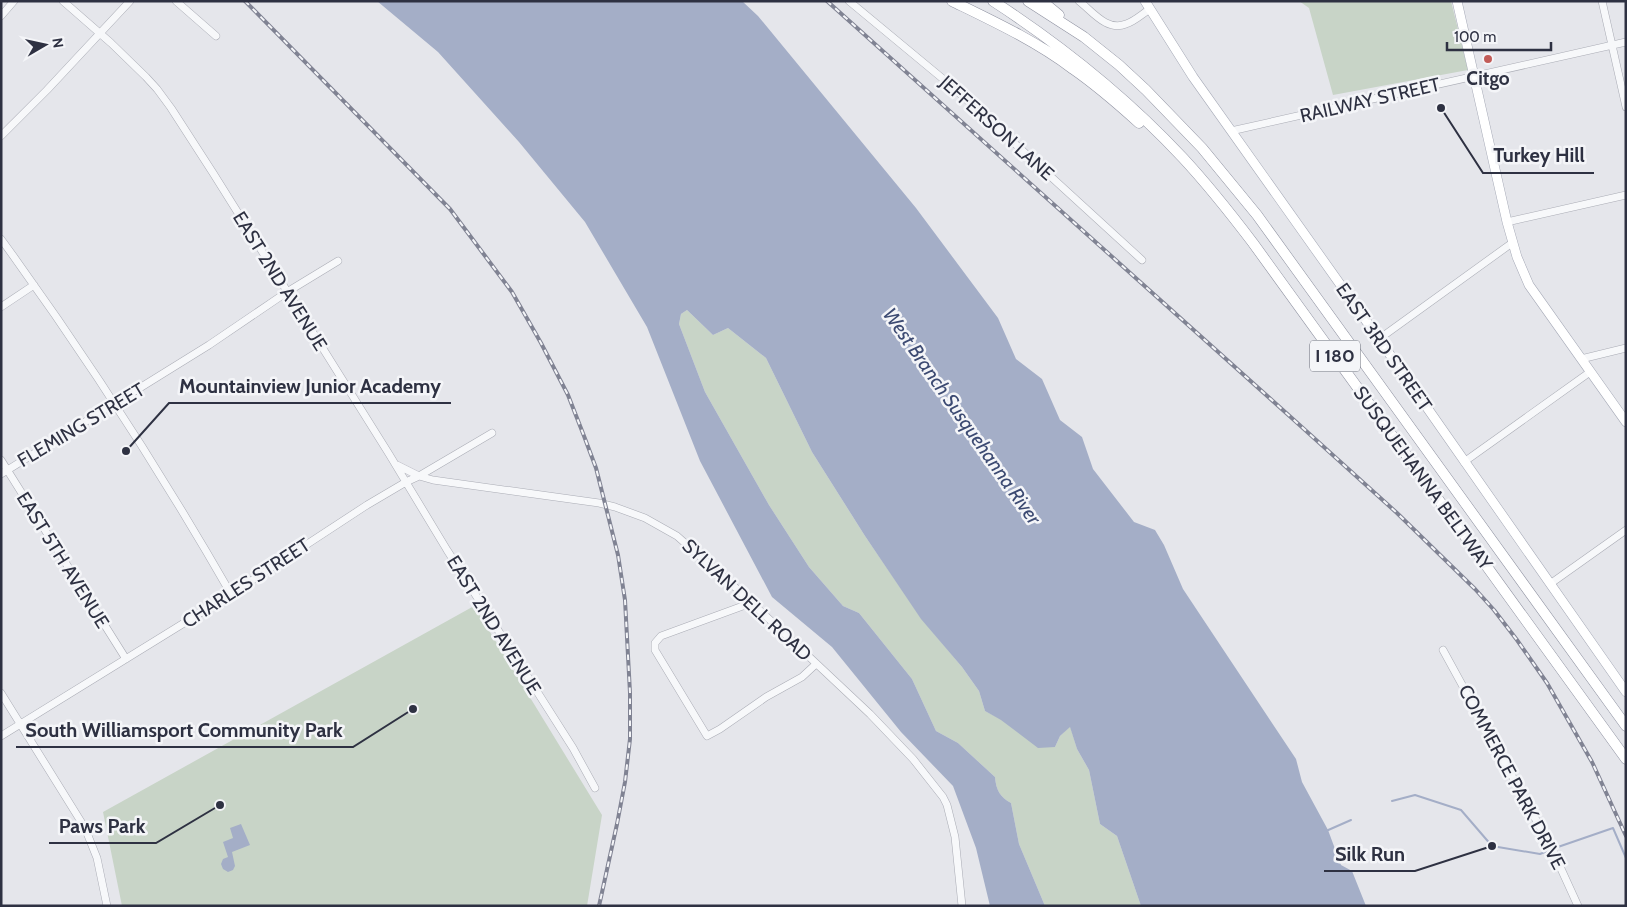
<svg xmlns="http://www.w3.org/2000/svg" width="1627" height="907" viewBox="0 0 1627 907" font-family="Cabin,sans-serif">
<style>
.green{fill:#c8d4c7}
.water{fill:#a4aec7}
.lines{fill:none;stroke-linecap:round;stroke-linejoin:round}
.stream{stroke:#a4aec7;stroke-width:2}
.minor-casing{stroke:#aaacb5;stroke-width:8}
.major-casing{stroke:#a5a9b6;stroke-width:10}
.highway-casing{stroke:#8e91a0;stroke-width:11}
.minor{stroke:#f7f8fa;stroke-width:7}
.major{stroke:#fff;stroke-width:9}
.highway{stroke:#fff;stroke-width:10}
.rail-casing{stroke:#808393;stroke-width:4}
.rail{stroke:#f4f5f8;stroke-width:2;stroke-dasharray:5.5;stroke-linecap:butt}
.poi-dot{fill:#c25c58;stroke:#f4f5f8;stroke-width:2}
.labels{text-anchor:middle;dominant-baseline:central;stroke-width:5;stroke-linejoin:round;paint-order:stroke}
.shield{fill:#f4f5f8;stroke:#696c79;stroke-width:1}
.shield-label{font-size:18px;font-weight:bold;fill:#2e3142}
.poi-label{font-size:19px;font-weight:bold;fill:#2e3142;stroke:#f4f5f8}
.street-label{font-size:19px;fill:#2e3142;stroke:#f4f5f8}
.water-label{font-size:20px;font-style:italic;fill:#3c4a72;stroke:#f4f5f8}
.leader{fill:none;stroke:#2e3142;stroke-width:2}
.callout-dot{fill:#2e3142;stroke:#f4f5f8;stroke-width:2}
.callout-label{font-size:20px;text-anchor:middle;font-weight:bold;fill:#2e3142;stroke:#f4f5f8;stroke-width:5;stroke-linejoin:round;paint-order:stroke}
</style>
<rect width="100%" height="100%" fill="#e5e6eb"/>
<path class="green" d="M 1299,1 L 1451,1 L 1468,70 L 1333,95 L 1309,8 Z
M 687,310 L 713,335 L 728,328 L 766,358 L 812,452 L 865,536 L 921,618 L 962,667 L 979,691 L 985,711 L 1055,747 L 1060,736 L 1070,726 L 1077,749 L 1089,770 L 1100,824 L 1117,836 L 1141,906 L 1045,906 L 1019,844 L 1011,803 C 1000,797 996,790 995,777 L 958,743 L 936,731 L 912,679 L 859,613 L 843,606 L 809,567 L 769,505 L 705,392 L 679,324 L 681,314 Z
M 474,606 L 602,815 L 587,906 L 122,906 L 103,812 Z"/>
<path class="water" d="M 377,1 L 742,1 L 758,16 L 916,208 L 998,318 L 1016,359 L 1042,379 L 1060,420 L 1082,437 L 1093,469 L 1134,522 L 1155,530 L 1164,545 L 1183,589 L 1296,759 L 1302,782 L 1328,830 L 1341,865 L 1352,871 L 1366,906 L 1141,906 L 1117,836 L 1100,824 L 1089,770 L 1077,749 L 1070,727 L 1060,736 L 1055,747 L 1038,748 L 1001,720 L 985,711 L 979,691 L 962,667 L 921,619 L 865,536 L 812,452 L 766,358 L 728,328 L 713,335 L 687,310 L 681,314 L 679,324 L 705,392 L 769,505 L 809,567 L 843,606 L 859,613 L 912,679 L 936,731 L 958,743 L 995,777 C 996,790 1000,797 1011,803 L 1019,844 L 1045,906 L 990,906 L 976,848 L 953,786 L 901,732 L 832,647 L 772,597 L 700,461 L 647,327 L 585,222 L 519,142 L 438,52 Z
M 241,824 L 250,845 L 232,852 L 235,866 L 233,870 L 228,872 L 223,869 L 221,864 L 223,859 L 228,857 L 223,842 L 233,838 L 230,828 Z"/>
<g class="lines">
<path class="stream" d="M 1392,801 L 1415,795 L 1461,810 L 1492,846 L 1540,854 L 1550,850
M 1326,831 L 1351,820
M 1555,848 L 1613,828 L 1626,858"/>
<g class="minor-casing">
<path id="minor" d="M 63,1 L 111,43 L 146,77 L 157,89 L 171,108 L 213,173 L 389,454 L 447,550 L 573,748 L 595,788
M 176,1 L 216,36
M 849,1 L 954,88 L 1142,260
M 1079,1 C 1092,11 1107,32 1126,24 C 1135,21 1142,14 1150,9
M 1602,1 L 1626,107
M 1,16 L 14,1
M 1231,131 L 1626,42
M 1,136 L 47,90 L 130,1
M 1507,222 L 1626,195
M 1,239 C 84,353 161,472 231,594
M 1,307 L 34,285
M 1379,339 L 1512,243
M 1581,359 L 1626,348
M 1,460 L 126,659
M 1464,462 L 1590,372
M 397,465 L 419,476 L 433,480 L 599,503 L 615,507 L 645,518 L 677,536 L 737,589 L 870,714 L 913,759 L 943,797 L 947,805 L 955,837 L 962,906
M 1,474 L 209,345 L 287,292 L 338,261
M 1550,584 L 1626,530
M 751,603 L 661,636 L 655,643 L 655,650 L 707,736 L 720,729 L 766,697 L 802,677 L 816,664
M 1443,650 L 1552,849 L 1578,906
M 1,693 L 85,828 L 97,858 L 107,906
M 1,736 L 231,594 L 367,505 L 406,482 L 419,476 L 492,433"/>
</g>
<g class="major-casing">
<path id="major" d="M 1145,1 L 1193,77 L 1379,339 L 1626,692
M 1457,1 L 1507,222 L 1517,257 L 1529,285 L 1626,422"/>
</g>
<g class="highway-casing">
<path id="highway" d="M 952,1 C 993,21 1036,41 1073,69 C 1096,85 1118,104 1139,123
M 993,1 C 1062,46 1126,97 1183,158 C 1208,185 1231,214 1253,243 L 1626,759
M 1028,1 L 1084,37 L 1119,65 L 1146,90 L 1202,148 L 1257,215 L 1626,726
M 1042,1 L 1059,15"/>
</g>
<use href="#minor" class="minor"/>
<use href="#major" class="major"/>
<use href="#highway" class="highway"/>
<g class="rail-casing">
<path id="rail" d="M 245,1 L 450,209 L 512,292 L 541,343 L 568,395 L 584,436 L 596,468 L 618,555 L 625,600 L 630,693 L 630,739 L 625,782 L 617,824 L 599,906
M 827,1 L 1294,420 L 1397,513 L 1475,589 L 1494,610 L 1517,640 L 1547,683 L 1592,762 L 1626,836"/>
</g>
<use href="#rail" class="rail"/>
</g>
<circle class="poi-dot" cx="1488" cy="59" r="5"/>
<g class="labels">
<rect class="shield" x="1310" y="340.5" width="50" height="31" rx="4"/>
<g class="shield-label">
<text x="1335" y="356">I 180</text>
</g>
<g class="poi-label">
<text x="1488" y="78">Citgo</text>
</g>
<g class="street-label">
<text transform="translate(1370 100) rotate(-13)">RAILWAY STREET</text>
<text transform="translate(997 128) rotate(42)">JEFFERSON LANE</text>
<text transform="translate(280 281) rotate(58)">EAST 2ND AVENUE</text>
<text transform="translate(1384 347) rotate(55)">EAST 3RD STREET</text>
<text transform="translate(81 425) rotate(-31)">FLEMING STREET</text>
<text transform="translate(1423 478) rotate(54)">SUSQUEHANNA BELTWAY</text>
<text transform="translate(63 560) rotate(58)">EAST 5TH AVENUE</text>
<text transform="translate(246 583) rotate(-33)">CHARLES STREET</text>
<text transform="translate(747 600) rotate(43)">SYLVAN DELL ROAD</text>
<text transform="translate(494 625) rotate(58)">EAST 2ND AVENUE</text>
<text transform="translate(1512 777) rotate(62)">COMMERCE PARK DRIVE</text>
</g>
<g class="water-label">
<text transform="translate(962 416) rotate(55)">West Branch Susquehanna River</text>
</g>
</g>
<path class="leader" d="M1441 108L1483 173H1594M126 451L169 403H451M413 709L353 747H16M220 805L156 843H49M1492 846L1415 871H1324"/>
<g class="callout-dot">
<circle cx="1441" cy="108" r="5"/>
<circle cx="126" cy="451" r="5"/>
<circle cx="413" cy="709" r="5"/>
<circle cx="220" cy="805" r="5"/>
<circle cx="1492" cy="846" r="5"/>
</g>
<g class="callout-label">
<text x="1539" y="162">Turkey Hill</text>
<text x="310" y="393">Mountainview Junior Academy</text>
<text x="184" y="737">South Williamsport Community Park</text>
<text x="102" y="833">Paws Park</text>
<text x="1370" y="861">Silk Run</text>
</g>
<rect width="1627" height="907" fill="none" stroke="#2e3142" stroke-width="5"/>
<g transform="translate(45 45) rotate(81)" stroke="#f4f5f8" stroke-width="4" paint-order="stroke">
<path d="M0-4L9 19L0 12L-9 19Z" fill="#2e3142"/>
<text y="-8" font-size="14" font-weight="bold" text-anchor="middle" fill="#2e3142">N</text>
</g>
<path d="M1447 42v8h104v-8" fill="none" stroke="#2e3142" stroke-width="2.5"/>
<text x="1454" y="42" font-size="15" fill="#2e3142" stroke="#f4f5f8" stroke-width="4" paint-order="stroke">100 m</text>
</svg>
